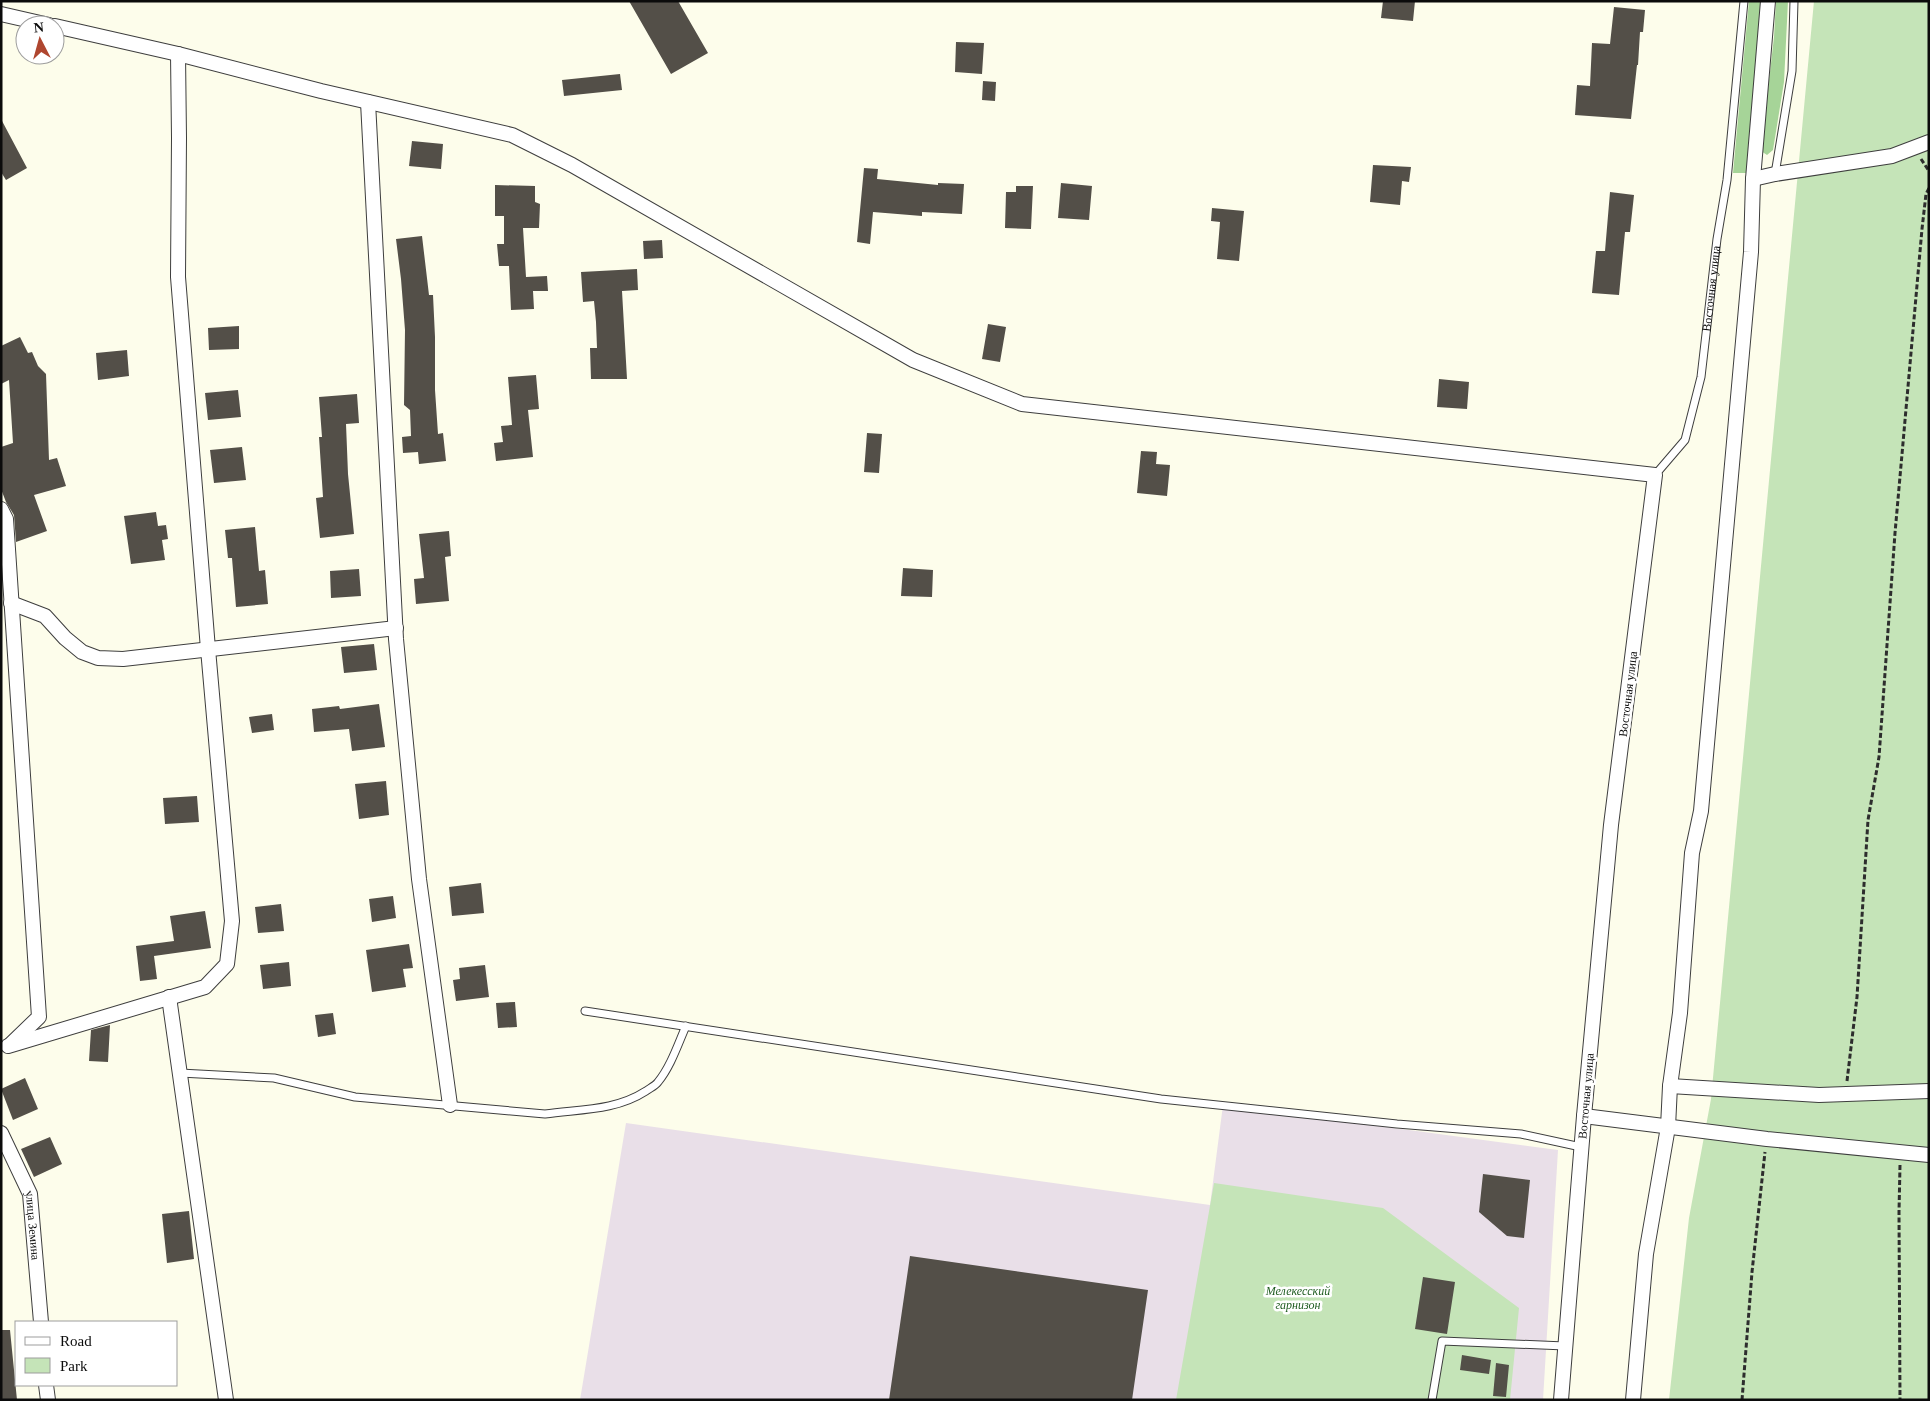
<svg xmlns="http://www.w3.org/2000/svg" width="1930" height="1401" viewBox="0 0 1930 1401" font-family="Georgia,serif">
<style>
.industrial{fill:#e9dfe8}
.green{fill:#c5e4b8}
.forest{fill:#a6d498}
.building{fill:#534f48}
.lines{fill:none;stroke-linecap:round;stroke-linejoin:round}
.lane-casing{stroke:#3e3e3e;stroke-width:9}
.street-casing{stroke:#3e3e3e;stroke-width:16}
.path{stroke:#2d2d2d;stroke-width:3;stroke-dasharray:5 2.5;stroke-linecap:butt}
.lane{stroke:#fff;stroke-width:7}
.street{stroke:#fff;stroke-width:14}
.labels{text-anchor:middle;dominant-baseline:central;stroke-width:5;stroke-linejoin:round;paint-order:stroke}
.street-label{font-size:12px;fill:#0b0b0b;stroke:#fff}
.park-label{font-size:12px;font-style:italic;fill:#215d22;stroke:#fff}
</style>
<rect width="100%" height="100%" fill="#fdfdeb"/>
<path class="industrial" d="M 1223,1105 L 1558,1150 L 1543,1400 L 580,1400 L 626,1123 L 1210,1205 Z"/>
<path class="green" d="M 1814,1 L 1929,1 L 1929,1400 L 1669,1400 L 1689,1218 L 1711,1099 Z
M 1214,1183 L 1383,1208 L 1519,1308 L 1510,1400 L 1176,1400 Z"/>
<path class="forest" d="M 1749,1 L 1763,1 L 1748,173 L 1733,173 Z
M 1776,1 L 1788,1 L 1784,82 L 1773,150 L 1767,155 L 1761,151 L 1774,37 Z"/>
<path class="building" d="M 629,1 L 678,1 L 708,53 L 671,74 Z
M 1383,1 L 1415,1 L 1413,21 L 1381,18 Z
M 1614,7 L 1645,10 L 1643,32 L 1640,32 L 1638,65 L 1637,65 L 1631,119 L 1575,115 L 1577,85 L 1590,86 L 1592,43 L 1610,44 Z
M 956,42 L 984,43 L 982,74 L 955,72 Z
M 620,74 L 622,90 L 564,96 L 562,80 Z
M 983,81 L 996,82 L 995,101 L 982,100 Z
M 1,119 L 27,168 L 6,180 L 1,172 Z
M 412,141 L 443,144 L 441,169 L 409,166 Z
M 1373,165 L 1411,167 L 1409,182 L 1402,181 L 1400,205 L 1370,202 Z
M 864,168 L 878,169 L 877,179 L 938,185 L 938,183 L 964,184 L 962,214 L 922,212 L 922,216 L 873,212 L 870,244 L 857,242 Z
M 1061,183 L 1092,186 L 1089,220 L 1058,218 Z
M 495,185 L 535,186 L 535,202 L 540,204 L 539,228 L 523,228 L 526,277 L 547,276 L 548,291 L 533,291 L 534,309 L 511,310 L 509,266 L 499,266 L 497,244 L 504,244 L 504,216 L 495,216 Z
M 1016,186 L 1033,186 L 1031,229 L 1005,228 L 1006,192 L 1016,192 Z
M 1610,192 L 1634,195 L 1630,232 L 1625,232 L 1619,295 L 1592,293 L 1596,251 L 1605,251 Z
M 1212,208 L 1244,211 L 1239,261 L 1217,259 L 1220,222 L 1211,221 Z
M 422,236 L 429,295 L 433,295 L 435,337 L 435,390 L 438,434 L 443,433 L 446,461 L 419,464 L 418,452 L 403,453 L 402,437 L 411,436 L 410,410 L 404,405 L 405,330 L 401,279 L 396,239 Z
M 662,240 L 663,258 L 644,259 L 643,241 Z
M 637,269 L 638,290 L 622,291 L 627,379 L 591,379 L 590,348 L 597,348 L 596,322 L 594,301 L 583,302 L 581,272 Z
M 988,324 L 1006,327 L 1000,362 L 982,359 Z
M 239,326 L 239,349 L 209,350 L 208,328 Z
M 20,337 L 28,353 L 32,352 L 38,366 L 46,374 L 49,460 L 57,458 L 66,486 L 34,495 L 47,531 L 16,542 L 14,515 L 6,502 L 1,489 L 1,447 L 13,443 L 9,380 L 1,384 L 1,346 Z
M 127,350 L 129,376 L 98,380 L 96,353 Z
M 536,375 L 539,409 L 528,410 L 533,457 L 496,461 L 494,443 L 503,442 L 501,426 L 512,425 L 508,377 Z
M 1439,379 L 1469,382 L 1467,409 L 1437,407 Z
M 238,390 L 241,417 L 208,420 L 205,393 Z
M 357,394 L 359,423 L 346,424 L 348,474 L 354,534 L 320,538 L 316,498 L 323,497 L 319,437 L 322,437 L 319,397 Z
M 867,433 L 882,434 L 879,473 L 864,472 Z
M 242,447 L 246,480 L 214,483 L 210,450 Z
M 1141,451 L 1157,452 L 1156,464 L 1170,465 L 1167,496 L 1137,493 Z
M 156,512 L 158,526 L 166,525 L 168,539 L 162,540 L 165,560 L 131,564 L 124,516 Z
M 255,527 L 259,571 L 265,570 L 268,604 L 236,607 L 232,558 L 228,558 L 225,530 Z
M 449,531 L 451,556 L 445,557 L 449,601 L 416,604 L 414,579 L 424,578 L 419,534 Z
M 903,568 L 933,570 L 932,597 L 901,596 Z
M 359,569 L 361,596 L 331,598 L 330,571 Z
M 374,644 L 377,670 L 344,673 L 341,647 Z
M 379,704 L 385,747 L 352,751 L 349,729 L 314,732 L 312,709 L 339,706 L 340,709 Z
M 272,714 L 274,730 L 252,733 L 249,717 Z
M 386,781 L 389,815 L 359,819 L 355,784 Z
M 197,796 L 199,822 L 165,824 L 163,798 Z
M 481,883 L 484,913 L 452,916 L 449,887 Z
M 393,896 L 396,918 L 372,922 L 369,899 Z
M 281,904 L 284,931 L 258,933 L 255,907 Z
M 205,911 L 211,948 L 154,956 L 157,979 L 140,981 L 136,946 L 174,941 L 170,916 Z
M 409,944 L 413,968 L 403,969 L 406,987 L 372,992 L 366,950 Z
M 289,962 L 291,986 L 263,989 L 260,965 Z
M 485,965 L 489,997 L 456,1001 L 453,980 L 460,979 L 459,968 Z
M 515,1002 L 517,1027 L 498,1028 L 496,1003 Z
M 333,1013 L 336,1034 L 318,1037 L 315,1015 Z
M 110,1025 L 108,1062 L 89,1061 L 91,1030 Z
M 25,1078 L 38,1109 L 13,1120 L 1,1089 Z
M 50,1137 L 62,1164 L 34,1177 L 21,1149 Z
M 1483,1174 L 1530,1180 L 1524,1238 L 1507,1236 L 1479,1212 Z
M 189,1211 L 194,1259 L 167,1263 L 162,1214 Z
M 910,1256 L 1148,1290 L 1132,1400 L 889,1400 Z
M 1423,1277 L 1455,1282 L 1447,1334 L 1415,1329 Z
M 1,1330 L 10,1330 L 17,1400 L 1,1400 Z
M 1462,1355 L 1491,1360 L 1489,1374 L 1460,1370 Z
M 1496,1363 L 1509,1365 L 1506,1397 L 1493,1396 Z"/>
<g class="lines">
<g class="lane-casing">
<g id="lane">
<path d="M 1775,174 L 1792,71 L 1794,1"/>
<path id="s1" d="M 1655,475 L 1685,440 L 1701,377 L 1717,239 L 1727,180 L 1744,1"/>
<path d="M 585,1011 L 1161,1099 L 1397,1124 L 1521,1134 L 1581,1147"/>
<path d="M 180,1073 L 274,1078 L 355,1097 L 545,1114 C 580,1109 615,1111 646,1091 C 650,1088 655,1086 658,1082 C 671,1066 678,1044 686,1026"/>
<path d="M 1432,1400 L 1442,1341 L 1565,1346"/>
</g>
</g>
<g class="street-casing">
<g id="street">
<path d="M 1,14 L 49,25"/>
<path d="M 55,26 L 178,54 L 321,91 L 512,135 L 572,165 L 913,360 L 1022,404 L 1655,475 L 1611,825 L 1584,1116 L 1561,1400"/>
<path d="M 368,102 L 396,639 L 419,879 L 450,1105"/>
<path d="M 1753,179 L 1775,174 L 1892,156 L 1929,142"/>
<path d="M 1,509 L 6,519 L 39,1017 L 11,1044"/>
<path d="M 11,603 L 45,616 L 65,638 L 82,652 L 98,658 L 123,659 L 396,628"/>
<path d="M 169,997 L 226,1400"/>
<path d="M 8,1046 L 205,987 L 227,964 L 232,921 L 208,649 L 178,277 L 179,138 L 178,54"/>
<path d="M 1670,1086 L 1819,1095 L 1929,1091"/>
<path d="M 1584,1116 L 1767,1139 L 1929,1155"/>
<path id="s2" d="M 1,1133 L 30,1194 L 41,1322"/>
<path d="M 46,1385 L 48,1400"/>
<path d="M 1633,1400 L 1646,1254 L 1668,1127 L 1670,1086 L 1680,1013 L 1692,853 L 1701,811 L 1751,252 L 1753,179 L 1768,1"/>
</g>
</g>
<path class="path" d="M 1921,159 L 1929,171
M 1847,1081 L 1857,997 L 1868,820 L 1879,757 L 1895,533 L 1922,229 L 1926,194 L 1929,188
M 1900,1165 L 1899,1212 L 1900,1400
M 1742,1400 L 1752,1272 L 1765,1152"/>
<use href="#lane" class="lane"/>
<use href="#street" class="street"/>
</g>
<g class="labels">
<g class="street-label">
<text stroke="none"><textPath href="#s1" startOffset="200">Восточная улица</textPath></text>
<text transform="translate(1628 694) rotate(-83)">Восточная улица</text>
<text transform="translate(1586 1096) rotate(-85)">Восточная улица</text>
<text stroke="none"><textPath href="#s2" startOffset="99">улица Земина</textPath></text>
</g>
<g class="park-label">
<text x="1298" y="1291">Мелекесский<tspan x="1298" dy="14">гарнизон</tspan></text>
</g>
</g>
<rect width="1930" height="1401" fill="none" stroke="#0b0b0b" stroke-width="5"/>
<rect x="15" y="1321" width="162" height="65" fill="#ffffff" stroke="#9d9d9d"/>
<rect x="25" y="1337" width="25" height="8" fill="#ffffff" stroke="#9d9d9d"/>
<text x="60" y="1346" font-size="15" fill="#0b0b0b">Road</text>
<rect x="25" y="1358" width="25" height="15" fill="#c5e4b8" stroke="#9d9d9d"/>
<text x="60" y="1371" font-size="15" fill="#0b0b0b">Park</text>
<g transform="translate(40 40) rotate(354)"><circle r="24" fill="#ffffff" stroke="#9d9d9d"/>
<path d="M0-4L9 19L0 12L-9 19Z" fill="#af462f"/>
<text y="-8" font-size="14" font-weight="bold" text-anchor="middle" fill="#0b0b0b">N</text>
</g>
</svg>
